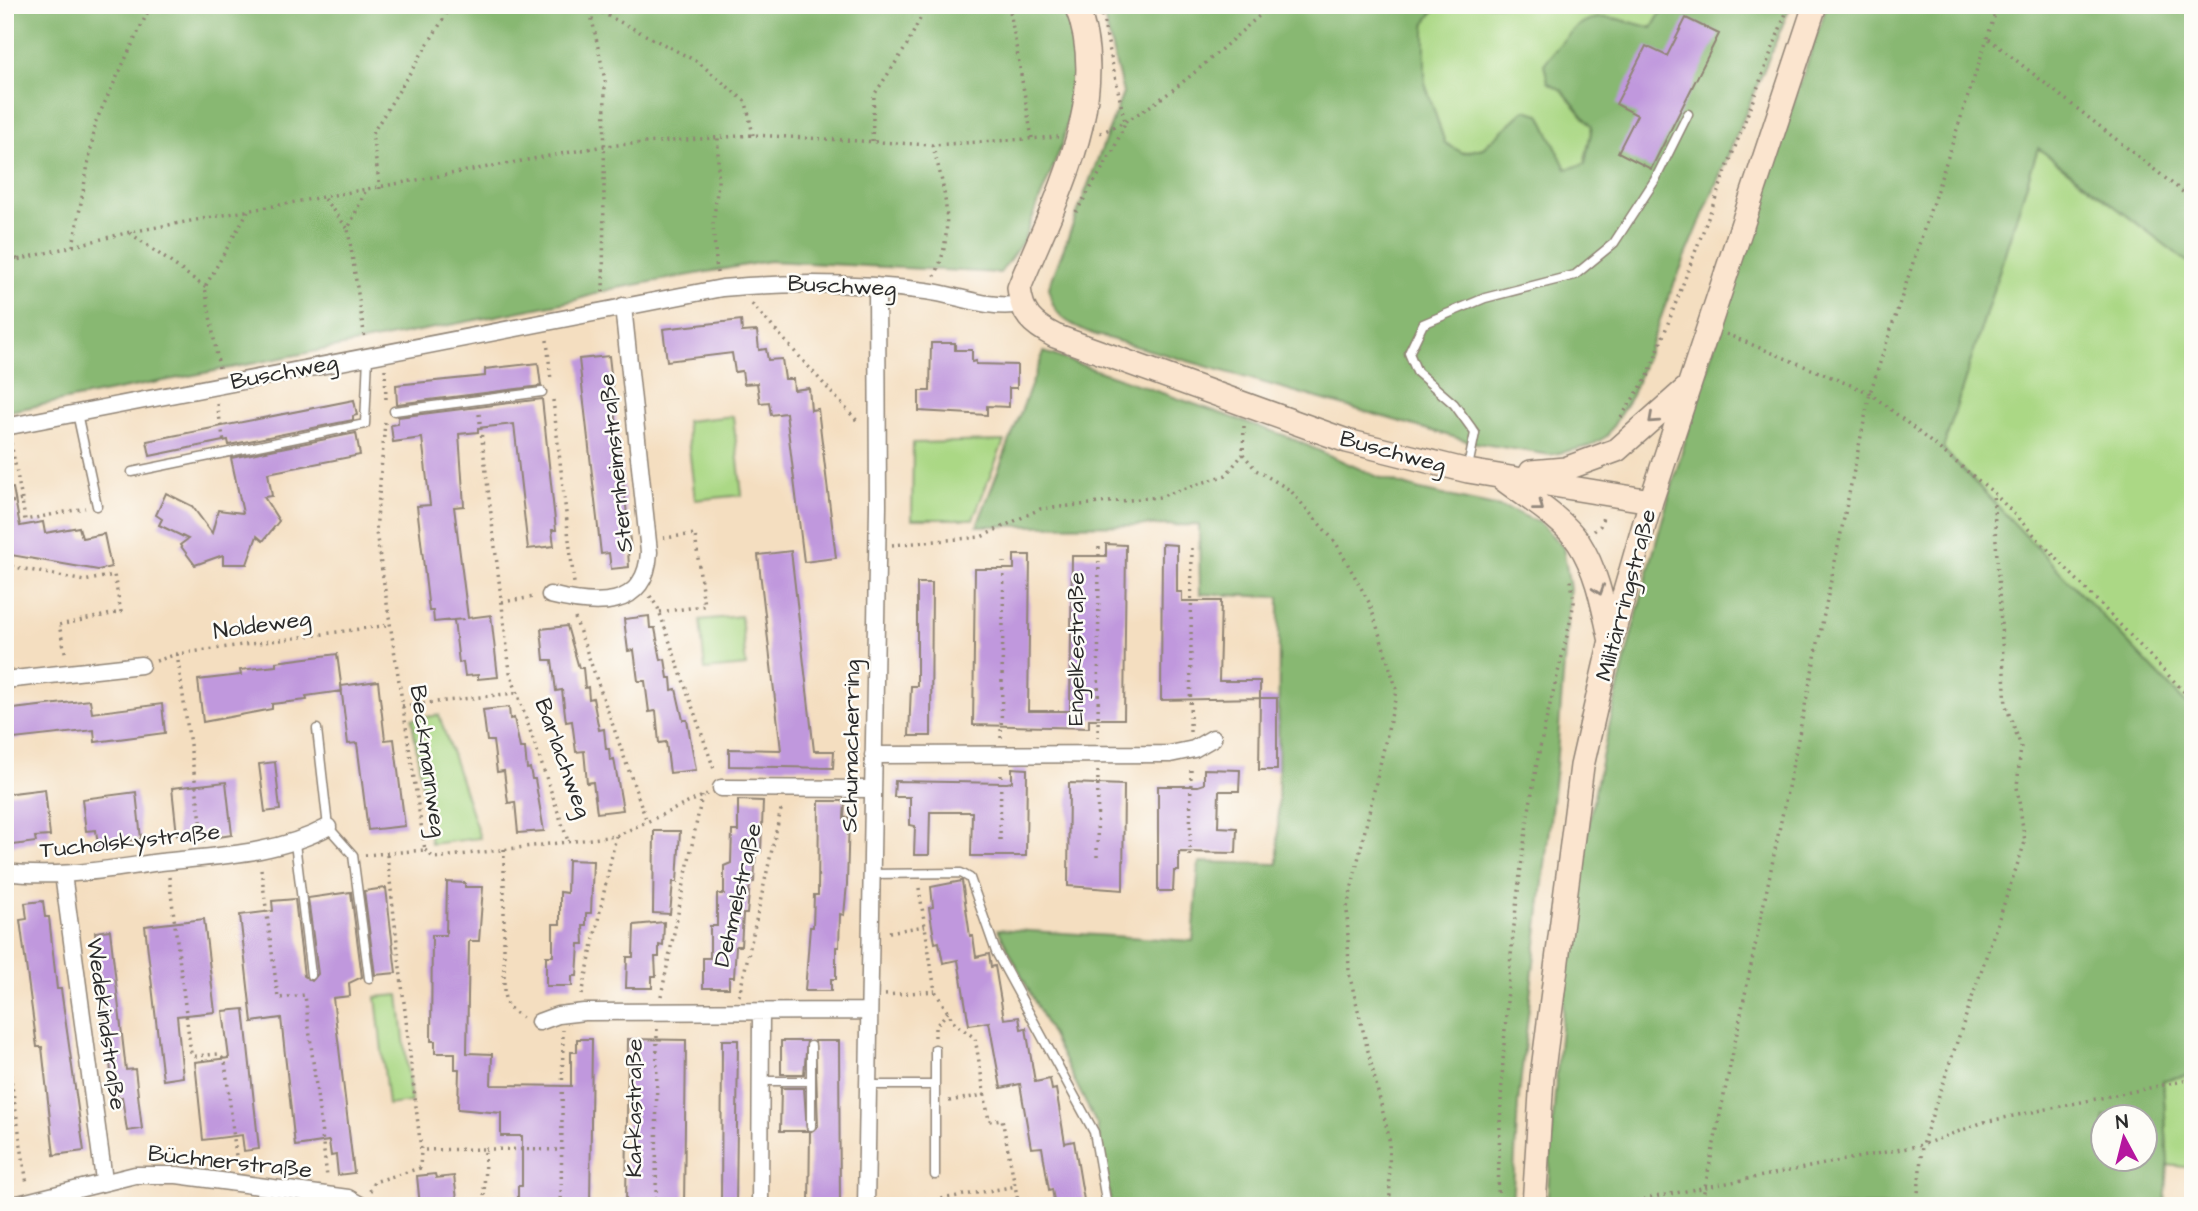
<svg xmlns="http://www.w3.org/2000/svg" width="2198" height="1211" viewBox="0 0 2198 1211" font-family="'Architects Daughter',sans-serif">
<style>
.green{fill:#abd885;stroke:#6b8258;stroke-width:2}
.forest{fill:#88b872;stroke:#5a724e;stroke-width:2;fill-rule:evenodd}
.building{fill:#c098dd}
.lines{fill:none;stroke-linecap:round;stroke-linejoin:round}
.lane-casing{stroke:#908476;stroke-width:11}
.street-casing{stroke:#908476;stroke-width:19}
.secondary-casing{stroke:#908476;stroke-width:26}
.path{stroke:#908476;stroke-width:3.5;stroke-dasharray:2 5;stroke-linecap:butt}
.lane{stroke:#fff;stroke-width:8}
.street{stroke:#fff;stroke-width:16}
.secondary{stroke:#fbe5cf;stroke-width:23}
.oneway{stroke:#93887d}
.labels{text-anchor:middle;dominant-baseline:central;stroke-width:5;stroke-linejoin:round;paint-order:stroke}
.street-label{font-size:23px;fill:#2b2b2b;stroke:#fdfcf7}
</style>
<rect width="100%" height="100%" fill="#fdfcf7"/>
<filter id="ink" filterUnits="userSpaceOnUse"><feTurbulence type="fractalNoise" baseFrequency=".0143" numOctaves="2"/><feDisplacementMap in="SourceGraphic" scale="14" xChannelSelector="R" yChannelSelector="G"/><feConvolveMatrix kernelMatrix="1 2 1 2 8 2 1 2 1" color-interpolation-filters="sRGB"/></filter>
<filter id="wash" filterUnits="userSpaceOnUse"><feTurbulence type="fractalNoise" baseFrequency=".00686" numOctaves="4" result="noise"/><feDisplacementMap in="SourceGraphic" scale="28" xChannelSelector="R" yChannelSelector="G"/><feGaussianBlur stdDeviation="1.57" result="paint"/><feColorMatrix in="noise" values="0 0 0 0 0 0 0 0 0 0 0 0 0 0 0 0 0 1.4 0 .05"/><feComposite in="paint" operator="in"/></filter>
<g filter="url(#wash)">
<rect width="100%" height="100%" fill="#f4dec0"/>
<path class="green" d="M 1438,5 L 1665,5 L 1652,28 L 1615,18 L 1548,82 L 1563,91 L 1592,127 L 1584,165 L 1566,170 L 1540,114 L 1525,110 L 1483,148 L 1463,153 L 1445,143 L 1425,84 L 1425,23 Z
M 2038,148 L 2193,266 L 2193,711 L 1943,449 Z
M 733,416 L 742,495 L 695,500 L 686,421 Z
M 1004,441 L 973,519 L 912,519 L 913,443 Z
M 741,616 L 746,666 L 705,670 L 700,620 Z
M 439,715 L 480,838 L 431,844 L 412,719 Z
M 399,995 L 411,1102 L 388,1105 L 376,997 Z
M 2193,1074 L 2193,1168 L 2168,1165 L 2163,1080 Z"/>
<path class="forest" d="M 5,5 L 1065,5 L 1078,57 L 1076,85 L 1062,145 L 1023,241 L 1000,273 L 769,261 L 612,289 L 572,301 L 5,412 Z
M 1101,5 L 1438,5 L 1425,23 L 1425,83 L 1445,143 L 1463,153 L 1483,148 L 1525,110 L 1540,114 L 1566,169 L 1585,164 L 1592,127 L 1563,91 L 1548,82 L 1544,64 C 1584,12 1590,10 1652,28 L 1665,5 L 1791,5 L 1667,301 L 1632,395 L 1607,436 L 1590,446 L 1550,455 L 1471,442 L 1093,334 C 1068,324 1051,316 1049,287 L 1123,93 Z
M 1827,5 L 2193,5 L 2193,266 L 2038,148 L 1943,449 L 2193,711 L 2193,1074 L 2163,1080 L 2168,1165 L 2165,1206 L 1547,1206 C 1556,1060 1570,905 1601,762 C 1658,505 1742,253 1827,5 ZM 2104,1116 L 2146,1116 L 2146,1158 L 2104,1158 Z
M 1044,352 L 1286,436 L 1378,477 L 1420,490 L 1509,509 L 1540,523 L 1563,547 L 1570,588 L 1556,767 L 1518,1104 L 1512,1206 L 1111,1206 L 1097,1125 L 998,929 L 1193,941 L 1199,862 L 1278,864 L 1279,597 L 1200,594 L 1199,525 L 977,526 Z"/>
<g id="blocks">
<path class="building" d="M 1686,18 L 1719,34 L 1651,169 L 1618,152 L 1637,115 L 1616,104 L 1646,46 L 1667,56 Z
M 741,320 L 742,332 L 757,331 L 759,350 L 766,349 L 768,360 L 782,359 L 785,379 L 793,379 L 794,390 L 809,388 L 811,410 L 818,409 L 836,558 L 804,562 L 786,413 L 771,415 L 769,402 L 760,403 L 757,383 L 744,384 L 742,371 L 735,372 L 732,353 L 667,361 L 663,329 Z
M 931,343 L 955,343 L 955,350 L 972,350 L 972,362 L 976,361 L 976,364 L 1017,365 L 1017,388 L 1009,388 L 1009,407 L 987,406 L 987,415 L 919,411 L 919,391 L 930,391 Z
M 609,356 L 631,550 L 628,550 L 629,567 L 611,569 L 609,553 L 601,554 L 579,359 Z
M 538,363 L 541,386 L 397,404 L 396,385 L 485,376 L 485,369 Z
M 542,399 L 556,530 L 552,530 L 554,546 L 528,549 L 514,424 L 478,428 L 478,432 L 459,434 L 464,506 L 454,507 L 468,618 L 491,615 L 498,677 L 478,679 L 478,675 L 465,676 L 463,662 L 459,663 L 454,620 L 464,619 L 434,622 L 433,611 L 429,611 L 417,506 L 430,505 L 422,438 L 393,442 L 391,425 L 398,424 L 398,417 Z
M 354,400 L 357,415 L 353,416 L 353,420 L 229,445 L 228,440 L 150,456 L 147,441 Z
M 356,433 L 360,455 L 268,473 L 272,496 L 264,497 L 279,521 L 263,541 L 257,536 L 247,564 L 223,564 L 223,555 L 195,565 L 180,545 L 188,539 L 159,525 L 162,519 L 156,515 L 166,493 L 192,506 L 212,533 L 218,510 L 243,513 L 231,458 Z
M 13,488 L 20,526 L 43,522 L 45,533 L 79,527 L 82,538 L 104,534 L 111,567 L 98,570 L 5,554 L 5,489 Z
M 1106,544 L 1126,545 L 1124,719 L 1089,719 L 1089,728 L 973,725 L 975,569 L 1014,569 L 1014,555 L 1030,555 L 1028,711 L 1070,711 L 1072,556 L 1106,556 Z
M 1162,544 L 1177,545 L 1177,592 L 1182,592 L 1182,601 L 1221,601 L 1219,681 L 1260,681 L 1260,698 L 1277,698 L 1277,770 L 1259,770 L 1260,698 L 1161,700 Z
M 791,551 L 814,751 L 834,751 L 833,768 L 729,766 L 729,749 L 781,750 L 758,555 Z
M 917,583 L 932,583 L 931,736 L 909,736 L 911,686 L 917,686 Z
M 649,616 L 650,628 L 655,628 L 661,660 L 665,659 L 668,678 L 671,678 L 672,690 L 676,689 L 683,720 L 687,720 L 696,770 L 670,773 L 666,742 L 659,743 L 656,711 L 649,712 L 645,681 L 638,681 L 634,650 L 628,651 L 624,619 Z
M 567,626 L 579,668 L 583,668 L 585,688 L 588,687 L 589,699 L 593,698 L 599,730 L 604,729 L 606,749 L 609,749 L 610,760 L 614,759 L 623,810 L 597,813 L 593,782 L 587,783 L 584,751 L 576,752 L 572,721 L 566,722 L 562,690 L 556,691 L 552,660 L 544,660 L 541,629 Z
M 337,654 L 342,691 L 306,696 L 307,700 L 272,704 L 272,709 L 203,722 L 198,680 L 241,675 L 240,670 L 276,666 L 276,662 Z
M 378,681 L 385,740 L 394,739 L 405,826 L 368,830 L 357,743 L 348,744 L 341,686 Z
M 90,700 L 92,713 L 162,704 L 165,733 L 95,742 L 94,730 L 5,740 L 5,710 Z
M 509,707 L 510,719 L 514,718 L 520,748 L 525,748 L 527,769 L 530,768 L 532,779 L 535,779 L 544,831 L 518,833 L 515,802 L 508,803 L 504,771 L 497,772 L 493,741 L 487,741 L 483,710 Z
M 275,762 L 280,810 L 265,812 L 259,764 Z
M 1012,768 L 1027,769 L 1026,856 L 971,856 L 972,812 L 930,812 L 929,855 L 914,855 L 915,826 L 910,825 L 910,797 L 894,797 L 895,781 L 1007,783 L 1012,782 Z
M 1204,769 L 1240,770 L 1239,791 L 1219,791 L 1218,827 L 1237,828 L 1236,853 L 1179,852 L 1179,871 L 1174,871 L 1173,891 L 1158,891 L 1158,786 L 1198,786 L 1204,784 Z
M 226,782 L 232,835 L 212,838 L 211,831 L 177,835 L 172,788 Z
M 1069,783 L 1124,785 L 1123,890 L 1068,886 Z
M 45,789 L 50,836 L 35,837 L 36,842 L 5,846 L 5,794 Z
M 136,792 L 141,839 L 98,845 L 96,830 L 86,831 L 82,799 Z
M 738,800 L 763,801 L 761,852 L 756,851 L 754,882 L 750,883 L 747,914 L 743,914 L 741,946 L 736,946 L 734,977 L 729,977 L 729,988 L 703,988 L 703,958 L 710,958 L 710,926 L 717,926 L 717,894 L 724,894 L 724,866 L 731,863 L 732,831 L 738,831 Z
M 819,801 L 845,801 L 844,818 L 849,817 L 847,884 L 844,915 L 840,914 L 839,947 L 836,947 L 836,979 L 831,979 L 831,991 L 805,991 L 810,927 L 813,927 L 814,895 L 818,895 Z
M 654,831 L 680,831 L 677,882 L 673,882 L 670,914 L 653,913 Z
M 568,860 L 593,861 L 591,913 L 586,913 L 586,925 L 583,925 L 584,944 L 579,944 L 577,976 L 572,976 L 572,986 L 546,986 L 546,956 L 553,956 L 553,924 L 560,924 L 560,892 L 567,893 Z
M 962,881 L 970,936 L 973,936 L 976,957 L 989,954 L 991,967 L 995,966 L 1004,1019 L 1019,1017 L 1021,1029 L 1026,1028 L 1035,1082 L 1050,1079 L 1052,1090 L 1056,1089 L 1065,1143 L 1074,1141 L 1085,1206 L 1055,1206 L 1052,1189 L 1049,1190 L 1042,1147 L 1031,1148 L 1020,1084 L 1001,1088 L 989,1022 L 969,1025 L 958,960 L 943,963 L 939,942 L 935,943 L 929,908 L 933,907 L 931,887 Z
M 447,882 L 465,883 L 465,887 L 483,887 L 479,941 L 469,941 L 467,1053 L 492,1054 L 491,1085 L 571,1086 L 571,1052 L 577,1052 L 577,1039 L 592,1039 L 590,1206 L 518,1206 L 518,1186 L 522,1186 L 522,1136 L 501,1136 L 501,1113 L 458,1109 L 459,1069 L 455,1069 L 455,1053 L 435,1053 L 435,1041 L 431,1041 L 432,935 L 446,935 Z
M 386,888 L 396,973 L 375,975 L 364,891 Z
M 351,892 L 362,977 L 349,983 L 350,996 L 333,998 L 354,1173 L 338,1175 L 336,1155 L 331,1156 L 329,1141 L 295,1146 L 281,1018 L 252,1022 L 240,915 L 273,911 L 272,901 L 295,899 L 304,976 L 312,981 L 318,974 L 308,898 Z
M 43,901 L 45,917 L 49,917 L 57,989 L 61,989 L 84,1151 L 54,1155 L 42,1047 L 37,1047 L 20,920 L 27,919 L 25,903 Z
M 204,919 L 215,1012 L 177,1016 L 183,1077 L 163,1080 L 145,926 Z
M 664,922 L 663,946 L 659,945 L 659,957 L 655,957 L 656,976 L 652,976 L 652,988 L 626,988 L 627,957 L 633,957 L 634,925 Z
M 110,930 L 126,1070 L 135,1069 L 142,1129 L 127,1131 L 122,1097 L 117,1098 L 115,1072 L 111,1072 L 95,932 Z
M 244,1009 L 259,1149 L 244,1151 L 242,1135 L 203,1140 L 195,1062 L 229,1058 L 223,1011 Z
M 628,1039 L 686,1040 L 684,1206 L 626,1206 Z
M 722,1040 L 738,1040 L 736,1206 L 721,1206 Z
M 781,1041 L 807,1041 L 804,1074 L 781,1074 Z
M 815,1041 L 839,1041 L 840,1206 L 809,1206 L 810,1132 L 818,1126 Z
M 781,1088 L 804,1088 L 807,1131 L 780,1131 Z
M 435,1174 L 436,1178 L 454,1176 L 457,1199 L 446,1201 L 447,1206 L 420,1206 L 417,1176 Z"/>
</g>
</g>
<g filter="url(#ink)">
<use href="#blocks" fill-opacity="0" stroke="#908476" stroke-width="2"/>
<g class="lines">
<g class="lane-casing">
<path id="lane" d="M 394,411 L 542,392
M 77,413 L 97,506
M 1468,467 L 1475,433 L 1454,404 L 1417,372 L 1409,353 L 1423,324 L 1485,298 L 1575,275 L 1614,243 L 1655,180 L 1688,114
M 132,472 L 365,424 L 368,356
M 317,729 L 328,827 L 353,855 L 369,978
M 295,843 L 311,975
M 871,874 L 961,873 L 970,878 L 996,952 L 1094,1132 L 1107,1206
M 935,1049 L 935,1175
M 761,1081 L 811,1081
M 868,1085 L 935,1085
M 811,1126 L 811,1046"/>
</g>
<g class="street-casing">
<path id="street" d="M 5,427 L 722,288 C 791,282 857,282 926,291 C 958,295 988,310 1021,304
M 550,595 C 594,606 646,611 649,552 L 623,306
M 5,680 L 141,665
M 873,755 L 1170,754 L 1194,749 L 1213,738
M 721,788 L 873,789
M 5,872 C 57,879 109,869 161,862 C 217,856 278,854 328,827
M 63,874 L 104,1180
M 539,1022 L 558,1015 L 584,1012 L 869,1011
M 10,1206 L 135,1175 L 177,1175 L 348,1198 L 362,1206
M 760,1206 L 761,1012
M 866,1206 L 878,506 L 877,286"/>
</g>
<g class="secondary-casing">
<path id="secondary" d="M 1076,5 C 1114,98 1053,203 1019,288 C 1022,315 1032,324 1055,336 L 1347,441 L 1468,471 L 1651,501
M 1531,472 L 1565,469 L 1617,450 L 1687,388
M 1499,476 C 1524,496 1561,516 1579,543 C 1597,571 1603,605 1610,637
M 1534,1206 L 1542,1077 L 1582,766 L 1611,640 L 1651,501 L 1815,5"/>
</g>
<path class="path" d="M 589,5 L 605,80 L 603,295
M 1009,5 L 1032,138
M 589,6 L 698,62 L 746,102 L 753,135
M 1989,39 L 2193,200
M 1100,133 C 1165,107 1219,49 1272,5
M 872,141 L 874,95 L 906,47 L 927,5
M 932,145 C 946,190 955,232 935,276
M 380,189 L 372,134 L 452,5
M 365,192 L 348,229 L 365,339
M 324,199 L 348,229
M 1076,212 L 1113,151 L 1125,123 L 1101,10
M 5,232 L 17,260
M 130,233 L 205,287
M 73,246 L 96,121 L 151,5
M 5,263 L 130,232 L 604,146 L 753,135 L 932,145 L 1058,137
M 717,273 L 713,226 L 718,183 L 718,138
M 752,304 L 859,423
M 1726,334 L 1870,393 L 1993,492 L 2193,701
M 547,340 L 551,381
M 219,368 L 205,287 L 248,211
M 385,369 L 386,400
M 553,400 L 574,583
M 217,404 L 224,442
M 479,414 L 510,672 L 568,841
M 1621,417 L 1648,376 L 1789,5
M 385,422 L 376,532 L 425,850
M 1244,426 L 1243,454 L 1256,470 L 1290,490 L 1336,543 L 1370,604 L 1397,691 L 1347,908 L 1349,973 L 1389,1137 L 1390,1206
M 11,443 L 22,500
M 5,503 L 22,500 L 25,520 L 85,508
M 1594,531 L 1600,526 L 1604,514
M 892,545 L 981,537 L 1040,509 L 1159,497 L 1226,475 L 1243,454
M 5,565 L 84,581 L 114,575 L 121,612 L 59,625 L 66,656
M 650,596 L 658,608 L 715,772
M 502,602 L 534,597
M 660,612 L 704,606 L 695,534 L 664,538
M 575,618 L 647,822
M 177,654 L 204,842
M 156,661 L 177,654 L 389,625
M 402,706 L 515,693
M 1190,732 L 1192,545
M 1001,738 L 1004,562
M 1098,738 L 1099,544
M 1000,840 L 1001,770
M 504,849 L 504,994 L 507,1006 L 522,1017
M 425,850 L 434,858 L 616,836 L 707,794
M 365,855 L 425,850
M 387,855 L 421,1150 L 485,1149 L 484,1206
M 1190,856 L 1191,768
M 1097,857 L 1098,771
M 261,869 L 278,998 L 305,995 L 327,1177
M 169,877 L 191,1053 L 196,1056 L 218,1054 L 225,1061 L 237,1165
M 919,888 L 935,991 L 955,1024 L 975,1038 L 989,1121 L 1002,1119 L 1019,1206
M 889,932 L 925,926
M 582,995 L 616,836
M 885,995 L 935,991
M 661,996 L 702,796
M 739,996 L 782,805
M 935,1037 L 935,1027 L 948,1012
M 5,1040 L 27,1184
M 949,1101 L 985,1095
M 485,1149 L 561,1150
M 370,1191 L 374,1182 L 420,1168 L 421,1150
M 561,1206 L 563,1030
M 656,1206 L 657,1028
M 900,1206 L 1017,1186
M 1498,1206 C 1500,1057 1511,909 1537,763 C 1547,709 1564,656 1574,602 L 1571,580
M 1609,1206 L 1922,1145 L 1984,1122 L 2193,1079
M 1701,1206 L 1870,393 L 1998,5
M 1917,1206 L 1922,1145 L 2025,842 L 2017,787 L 2021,746 L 2006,706 L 1993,492"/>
<use href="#lane" class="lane"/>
<use href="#street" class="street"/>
<use href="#secondary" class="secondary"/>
</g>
<defs><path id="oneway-chevron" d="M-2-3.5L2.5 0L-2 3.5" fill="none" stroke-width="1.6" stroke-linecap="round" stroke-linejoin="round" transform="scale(1.75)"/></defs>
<g class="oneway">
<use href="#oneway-chevron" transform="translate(1653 419) rotate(138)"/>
<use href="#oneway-chevron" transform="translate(1539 507) rotate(38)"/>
<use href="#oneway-chevron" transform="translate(1599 590) rotate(72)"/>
</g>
</g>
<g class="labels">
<g class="street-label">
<text transform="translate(842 286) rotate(3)">Buschweg</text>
<text transform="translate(284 372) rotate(-11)">Buschweg</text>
<text transform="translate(1393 452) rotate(15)">Buschweg</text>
<text transform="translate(616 463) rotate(-96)">Sternheimstraße</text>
<text transform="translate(1626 595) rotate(-75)">Militärringstraße</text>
<text transform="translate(262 625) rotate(-8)">Noldeweg</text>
<text transform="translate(1076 649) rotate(-90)">Engelkestraße</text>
<text transform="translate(851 746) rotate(-89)">Schumacherring</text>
<text transform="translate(563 758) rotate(70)">Barlachweg</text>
<text transform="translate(428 761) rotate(82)">Beckmannweg</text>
<text transform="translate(130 841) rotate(-6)">Tucholskystraße</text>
<text transform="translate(738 895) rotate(-77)">Dehmelstraße</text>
<text transform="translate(106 1024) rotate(82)">Wedekindstraße</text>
<text transform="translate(634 1108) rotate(-90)">Kafkastraße</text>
<text transform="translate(230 1162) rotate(6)">Büchnerstraße</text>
</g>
</g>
<rect width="2198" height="1211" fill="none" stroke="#fdfcf7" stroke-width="28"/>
<g transform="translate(2124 1138) rotate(353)"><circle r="33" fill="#fdfcf7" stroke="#a9a8a5" stroke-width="2"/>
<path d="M0-5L12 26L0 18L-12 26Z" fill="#b5179e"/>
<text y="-10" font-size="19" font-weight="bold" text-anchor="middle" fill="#2b2b2b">N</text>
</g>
</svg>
